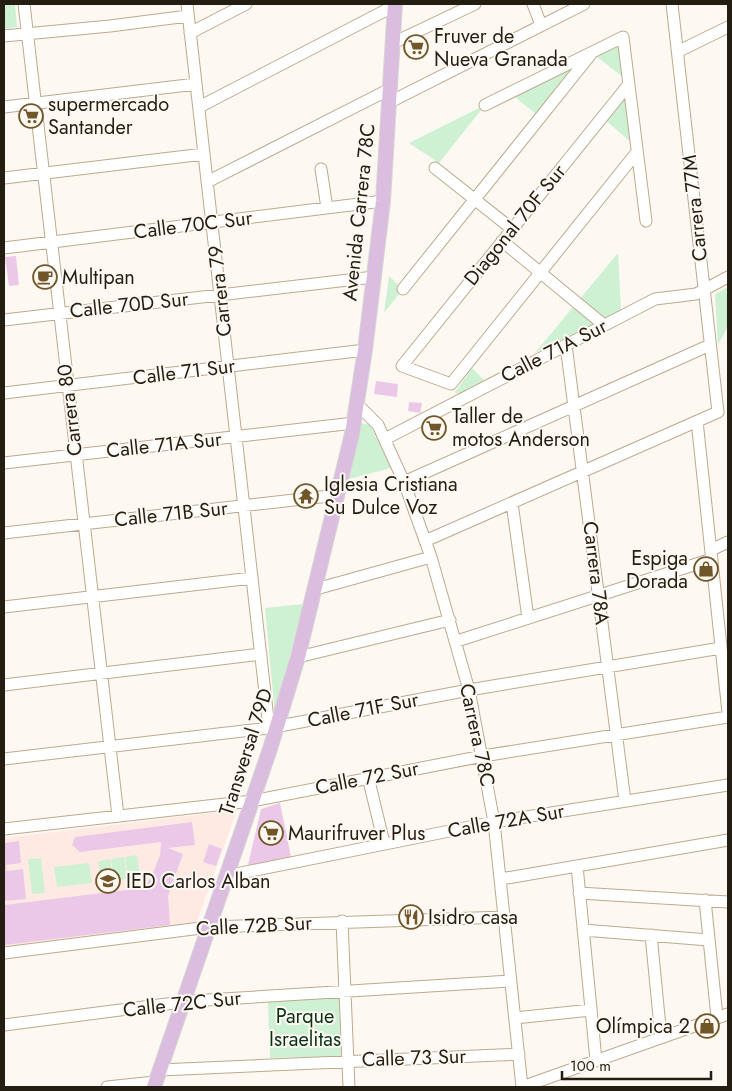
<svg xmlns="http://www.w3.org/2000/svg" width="732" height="1091" viewBox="0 0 732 1091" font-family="Jost,sans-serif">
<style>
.education{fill:#feeae3}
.green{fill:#cdf1d2}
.building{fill:#ecc8e8}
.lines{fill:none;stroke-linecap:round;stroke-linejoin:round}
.minor-casing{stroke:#bea98d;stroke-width:13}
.major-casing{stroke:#d8d6d4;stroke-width:16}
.minor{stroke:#fff;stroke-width:11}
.major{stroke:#dabddf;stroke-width:14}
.labels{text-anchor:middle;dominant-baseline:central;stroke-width:4;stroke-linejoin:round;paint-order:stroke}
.poi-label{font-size:20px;fill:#241d12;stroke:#fdf8f2;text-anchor:start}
.street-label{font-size:20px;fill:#241d12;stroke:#fdf8f2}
.park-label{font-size:20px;fill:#073215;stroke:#fdf8f2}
</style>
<rect width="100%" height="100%" fill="#fdf8f2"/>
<path class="education" d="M 237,810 L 196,924 L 4,947 L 4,838 Z"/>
<path class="green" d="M 4,4 L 15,4 L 17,27 L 4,29 Z
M 620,42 L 624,78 L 596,56 Z
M 580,64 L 537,115 L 515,97 Z
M 627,91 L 632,143 L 604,119 Z
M 485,105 L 439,163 L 409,143 Z
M 618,253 L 621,311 L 535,353 Z
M 389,276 L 403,289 L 384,313 Z
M 728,287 L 728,326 L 718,345 L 715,294 Z
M 472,368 L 484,380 L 458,394 L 455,392 Z
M 360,423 L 370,425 L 391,468 L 349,479 Z
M 303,604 L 275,715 L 265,608 Z
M 137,855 L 140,877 L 128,879 L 125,857 Z
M 124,857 L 127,879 L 114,881 L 111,859 Z
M 41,858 L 45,893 L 32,894 L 28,859 Z
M 110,859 L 113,881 L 101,883 L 98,861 Z
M 89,863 L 92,883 L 57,887 L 54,867 Z
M 339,997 L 341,1056 L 270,1058 L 268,1000 Z"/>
<path class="building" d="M 16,256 L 19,285 L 9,286 L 5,257 Z
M 376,381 L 398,384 L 397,397 L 374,394 Z
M 409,402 L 422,403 L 420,413 L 408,411 Z
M 280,803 L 291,857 L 248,865 L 261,809 Z
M 192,822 L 195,845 L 168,848 L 183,854 L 168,896 L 170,925 L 4,945 L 4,905 L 143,888 L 151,878 L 160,855 L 161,842 L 80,852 L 72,845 L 75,837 Z
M 19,841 L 21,863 L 6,865 L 7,871 L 23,869 L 26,899 L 4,901 L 4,843 Z
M 209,844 L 222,849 L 216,866 L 203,862 Z"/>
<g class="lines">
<g class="minor-casing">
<path id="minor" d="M 24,4 L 118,816
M 187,4 L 269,728
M 533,4 L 541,25
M 190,33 L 246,4
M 4,36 L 110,26 L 188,16
M 393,43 L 475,4
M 679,51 L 728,27
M 629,84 L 402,366 L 451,384 L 637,152
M 390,102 L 584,4
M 485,105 L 623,37 L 646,221
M 4,107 L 196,84
M 199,107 L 394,6
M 435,168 L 512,229
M 321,169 L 327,208
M 4,178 L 204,154
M 207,182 L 390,89
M 502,241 L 604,325
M 4,248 L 383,201
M 403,289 L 591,54
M 4,320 L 374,277
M 566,345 L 625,801
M 4,393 L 365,350
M 357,404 L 378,425 L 404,482 L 431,557 L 469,690 L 494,822 L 522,1087
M 697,421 L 728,712
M 385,439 L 655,299 L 696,294 L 728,277
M 4,463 L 354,423
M 404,482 L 710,345
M 512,503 L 528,618
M 4,533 L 338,495
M 425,541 L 718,412 L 672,4
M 711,550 L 728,542
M 316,589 L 431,557
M 4,607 L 252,578
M 457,641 L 712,559
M 298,657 L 450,620
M 4,685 L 261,654
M 4,759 L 269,728 L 469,690 L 721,648
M 368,777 L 384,843
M 4,829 L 252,801 L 483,756 L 728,717
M 577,866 L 596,1060
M 226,876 L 494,822 L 728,785
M 501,879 L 728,840
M 579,893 L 728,902
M 705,900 L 717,1017
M 342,921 L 349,1087
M 583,930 L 709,940
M 651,935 L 661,1037
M 4,953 L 209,927 L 505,917
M 515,1018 L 591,1010
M 4,1025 L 190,1001 L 511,981
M 160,1070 L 519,1054
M 107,1087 L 155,1082
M 522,1087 L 728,1014"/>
</g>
<g class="major-casing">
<path id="major" d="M 154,1087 L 270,749 L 298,657 L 352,434 L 365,350 L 383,201 L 395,4"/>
</g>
<use href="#minor" class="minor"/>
<use href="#major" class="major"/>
</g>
<defs>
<g id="supermarket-ring" transform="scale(1.25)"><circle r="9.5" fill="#fdf8f2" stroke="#705628" stroke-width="1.5"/><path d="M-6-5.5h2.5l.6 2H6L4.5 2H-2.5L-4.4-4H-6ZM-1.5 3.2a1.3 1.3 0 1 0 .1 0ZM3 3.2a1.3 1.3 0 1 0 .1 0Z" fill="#705628"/></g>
<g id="cafe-ring" transform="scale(1.25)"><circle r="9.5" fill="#fdf8f2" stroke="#705628" stroke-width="1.5"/><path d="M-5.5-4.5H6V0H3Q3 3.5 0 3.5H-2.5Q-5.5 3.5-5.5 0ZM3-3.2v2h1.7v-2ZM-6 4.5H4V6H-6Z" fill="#705628"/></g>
<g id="temple-ring" transform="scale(1.25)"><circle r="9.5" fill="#fdf8f2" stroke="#705628" stroke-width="1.5"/><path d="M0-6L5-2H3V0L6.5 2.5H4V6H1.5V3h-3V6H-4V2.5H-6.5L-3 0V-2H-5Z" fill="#705628"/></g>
<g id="shop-ring" transform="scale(1.25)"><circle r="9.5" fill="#fdf8f2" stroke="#705628" stroke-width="1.5"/><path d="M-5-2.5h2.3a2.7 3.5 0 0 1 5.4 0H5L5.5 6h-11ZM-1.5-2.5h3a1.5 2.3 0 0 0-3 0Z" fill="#705628"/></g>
<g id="school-ring" transform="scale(1.25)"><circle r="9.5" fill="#fdf8f2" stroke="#705628" stroke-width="1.5"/><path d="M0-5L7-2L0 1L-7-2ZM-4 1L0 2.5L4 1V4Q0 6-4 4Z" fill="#705628"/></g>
<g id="restaurant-ring" transform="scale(1.25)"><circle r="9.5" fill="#fdf8f2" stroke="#705628" stroke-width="1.5"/><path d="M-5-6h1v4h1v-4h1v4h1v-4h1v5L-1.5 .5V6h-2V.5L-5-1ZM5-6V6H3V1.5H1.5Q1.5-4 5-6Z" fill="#705628"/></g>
</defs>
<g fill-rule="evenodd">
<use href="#supermarket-ring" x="416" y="47"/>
<use href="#supermarket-ring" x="31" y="116"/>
<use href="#cafe-ring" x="45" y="277"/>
<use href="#supermarket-ring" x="434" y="428"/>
<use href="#temple-ring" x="306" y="496"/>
<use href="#shop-ring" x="706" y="569"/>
<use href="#supermarket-ring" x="271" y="833"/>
<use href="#school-ring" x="108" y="881"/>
<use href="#restaurant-ring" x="411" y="917"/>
<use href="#shop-ring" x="707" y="1026"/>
</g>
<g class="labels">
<g class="poi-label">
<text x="434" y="36">Fruver de<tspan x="434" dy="23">Nueva Granada</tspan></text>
<text x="48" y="104">supermercado<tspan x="48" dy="23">Santander</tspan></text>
<text x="62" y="277">Multipan</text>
<text x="452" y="416">Taller de<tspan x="452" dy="23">motos Anderson</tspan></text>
<text x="324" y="484">Iglesia Cristiana<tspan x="324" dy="23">Su Dulce Voz</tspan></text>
<text x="688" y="558" text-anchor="end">Espiga<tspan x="688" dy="23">Dorada</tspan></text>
<text x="288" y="833">Maurifruver Plus</text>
<text x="126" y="881">IED Carlos Alban</text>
<text x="428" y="917">Isidro casa</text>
<text x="690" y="1026" text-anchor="end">Olímpica 2</text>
</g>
<g class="street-label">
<text transform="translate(695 208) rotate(-96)">Carrera 77M</text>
<text transform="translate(359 212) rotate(-84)">Avenida Carrera 78C</text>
<text transform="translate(193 225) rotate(-7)">Calle 70C Sur</text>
<text transform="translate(515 225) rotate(-51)">Diagonal 70F Sur</text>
<text transform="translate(220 291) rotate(-96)">Carrera 79</text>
<text transform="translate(129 305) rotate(-6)">Calle 70D Sur</text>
<text transform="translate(554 351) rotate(-27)">Calle 71A Sur</text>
<text transform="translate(184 372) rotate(-7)">Calle 71 Sur</text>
<text transform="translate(70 410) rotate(-97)">Carrera 80</text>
<text transform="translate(164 445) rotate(-6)">Calle 71A Sur</text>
<text transform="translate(171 514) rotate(-6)">Calle 71B Sur</text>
<text transform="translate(596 573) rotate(83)">Carrera 78A</text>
<text transform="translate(363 710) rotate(-11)">Calle 71F Sur</text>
<text transform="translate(477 735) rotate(78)">Carrera 78C</text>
<text transform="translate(246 752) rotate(-72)">Transversal 79D</text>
<text transform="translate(367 778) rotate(-11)">Calle 72 Sur</text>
<text transform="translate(506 821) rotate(-10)">Calle 72A Sur</text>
<text transform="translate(254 926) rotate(-3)">Calle 72B Sur</text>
<text transform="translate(182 1004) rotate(-6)">Calle 72C Sur</text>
<text transform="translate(414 1058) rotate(-2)">Calle 73 Sur</text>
</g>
<g class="park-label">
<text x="305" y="1016">Parque<tspan x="305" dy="23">Israelitas</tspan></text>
</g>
</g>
<rect width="732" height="1091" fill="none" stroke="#241d12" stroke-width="10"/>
<path d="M562 1071v8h149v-8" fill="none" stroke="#241d12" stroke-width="2.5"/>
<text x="570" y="1071" font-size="15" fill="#241d12" stroke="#fdf8f2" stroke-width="4" paint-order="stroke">100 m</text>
</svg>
